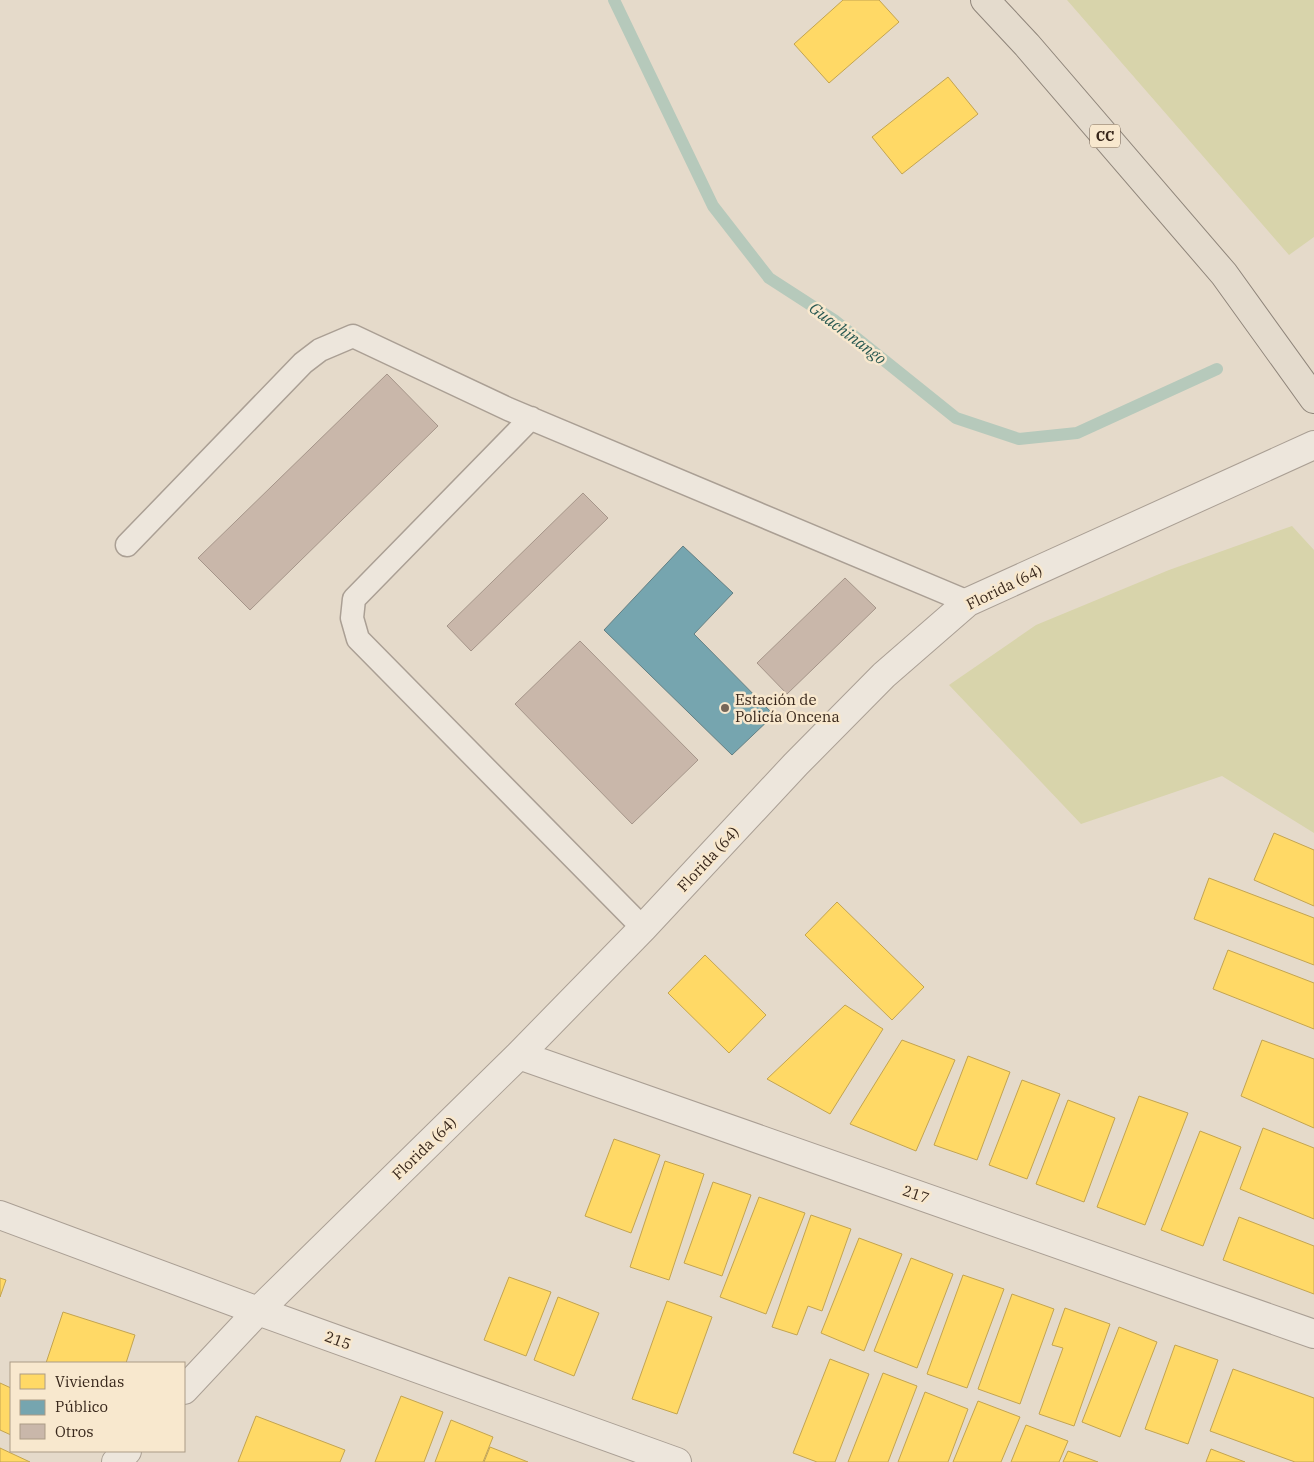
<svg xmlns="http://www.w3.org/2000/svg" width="1314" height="1462" viewBox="0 0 1314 1462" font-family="'IBM Plex Serif',serif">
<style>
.green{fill:#d8d4ab}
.homes{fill:#ffd966;stroke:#c3a450}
.public{fill:#76a5af;stroke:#637f83}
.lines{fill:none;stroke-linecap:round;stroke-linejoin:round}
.stream{stroke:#b6c9bb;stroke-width:12}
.building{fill:#c9b7aa;stroke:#a59589}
.service-casing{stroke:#aa9f94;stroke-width:25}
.minor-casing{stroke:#aa9f94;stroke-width:30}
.primary-casing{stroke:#8f857a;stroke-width:30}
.service{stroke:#ede6dc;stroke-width:22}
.minor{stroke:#ede6dc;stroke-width:28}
.primary{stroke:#e4dbcd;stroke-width:28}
.poi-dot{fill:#756658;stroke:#f8e8ce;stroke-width:2}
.labels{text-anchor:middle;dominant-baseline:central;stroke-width:5;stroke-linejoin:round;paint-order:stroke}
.shield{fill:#f8e8ce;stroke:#726151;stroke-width:1}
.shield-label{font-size:14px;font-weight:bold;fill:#38271b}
.street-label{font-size:15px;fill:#38271b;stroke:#f8e8ce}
.poi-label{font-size:15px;fill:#38271b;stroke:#f8e8ce;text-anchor:start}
.water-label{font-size:16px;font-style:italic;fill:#295952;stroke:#f8e8ce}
</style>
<rect width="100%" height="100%" fill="#e5daca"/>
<path class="green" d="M 1067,0 L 1314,0 L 1314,237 L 1289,255 Z
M 1292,526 L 1314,550 L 1314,833 L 1222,776 L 1081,824 L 949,685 L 1036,625 L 1169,570 Z"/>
<path class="homes" d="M 843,0 L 879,0 L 899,22 L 829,83 L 794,44 Z
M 948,77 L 978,114 L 902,174 L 872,137 Z
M 1274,833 L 1314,850 L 1314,906 L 1254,880 Z
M 1209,878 L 1314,918 L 1314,965 L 1194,919 Z
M 837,902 L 924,987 L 892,1020 L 805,935 Z
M 1228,950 L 1314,983 L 1314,1029 L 1213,989 Z
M 705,955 L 766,1015 L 729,1053 L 668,993 Z
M 845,1005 L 883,1029 L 830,1114 L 767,1079 Z
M 902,1040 L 955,1060 L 916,1151 L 850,1124 Z
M 1262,1040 L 1314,1059 L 1314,1128 L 1241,1096 Z
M 968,1056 L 1010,1072 L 977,1160 L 934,1145 Z
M 1022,1080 L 1060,1094 L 1027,1179 L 989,1165 Z
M 1139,1096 L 1188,1113 L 1145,1225 L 1097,1207 Z
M 1068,1100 L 1115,1118 L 1084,1202 L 1036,1184 Z
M 1263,1128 L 1314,1148 L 1314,1219 L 1240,1189 Z
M 1200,1131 L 1241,1147 L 1203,1246 L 1161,1230 Z
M 614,1139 L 660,1155 L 631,1233 L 585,1216 Z
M 665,1161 L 704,1174 L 669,1280 L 630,1267 Z
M 713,1182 L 751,1195 L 722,1276 L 684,1263 Z
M 759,1197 L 805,1213 L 766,1314 L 720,1297 Z
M 811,1215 L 851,1229 L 822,1311 L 808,1306 L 797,1335 L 772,1327 Z
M 1239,1217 L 1314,1246 L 1314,1294 L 1223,1260 Z
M 859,1238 L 902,1254 L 864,1351 L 821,1333 Z
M 911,1258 L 953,1274 L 917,1368 L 874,1351 Z
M 963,1275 L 1004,1289 L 967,1388 L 927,1374 Z
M 509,1277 L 551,1292 L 526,1356 L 484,1340 Z
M 0,1278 L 6,1280 L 0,1297 Z
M 1012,1294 L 1054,1309 L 1020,1404 L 978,1389 Z
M 558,1297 L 599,1313 L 574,1376 L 534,1360 Z
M 667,1301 L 712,1317 L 677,1414 L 632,1399 Z
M 1065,1308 L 1110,1324 L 1074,1426 L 1039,1414 L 1063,1348 L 1052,1345 Z
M 63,1312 L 135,1335 L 126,1363 L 46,1363 Z
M 1119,1327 L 1157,1342 L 1120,1437 L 1082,1422 Z
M 1175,1345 L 1218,1360 L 1188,1444 L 1145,1429 Z
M 830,1359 L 869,1374 L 835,1462 L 817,1462 L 793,1453 Z
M 1233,1369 L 1314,1398 L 1314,1462 L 1295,1462 L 1210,1431 Z
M 883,1373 L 917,1386 L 888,1462 L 848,1462 Z
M 0,1383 L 11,1388 L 11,1435 L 0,1430 Z
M 925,1392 L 968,1409 L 948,1462 L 898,1462 Z
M 401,1396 L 443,1412 L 424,1462 L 375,1462 Z
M 978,1401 L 1020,1417 L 1001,1462 L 953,1462 Z
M 256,1416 L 345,1450 L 340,1462 L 238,1462 Z
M 451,1420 L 493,1437 L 483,1462 L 435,1462 Z
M 1026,1425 L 1068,1441 L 1059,1462 L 1011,1462 Z
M 490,1447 L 528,1462 L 484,1462 Z
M 0,1448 L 30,1462 L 0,1462 Z
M 1211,1449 L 1245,1462 L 1206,1462 Z
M 1068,1451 L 1098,1462 L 1063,1462 Z"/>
<path class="public" d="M 683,546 L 733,593 L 694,634 L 774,715 L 732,755 L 604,630 Z"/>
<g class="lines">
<path class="stream" d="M 614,0 L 713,206 L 769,278 L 834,320 L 956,418 L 1019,439 L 1077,433 L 1217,369"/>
</g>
<path class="building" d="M 387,374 L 438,426 L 250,610 L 198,558 Z
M 583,493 L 608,518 L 471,651 L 447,626 Z
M 845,578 L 876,608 L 787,694 L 757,663 Z
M 580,641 L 698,760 L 632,824 L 515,704 Z"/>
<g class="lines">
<g class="service-casing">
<path id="service" d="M 531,418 L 354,599 L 352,618 L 358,639 L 643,928
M 127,545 L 303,363 L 320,350 L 353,336 L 508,409 L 968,602"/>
</g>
<g class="minor-casing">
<path id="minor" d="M 519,1055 L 1314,1334
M 0,1215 L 258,1311 L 677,1462
M 184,1390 L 258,1311 L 519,1055 L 643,928 L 796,764 L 884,675 L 968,602 L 1314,445
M 116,1462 L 127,1451"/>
</g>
<g class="primary-casing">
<path id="primary" d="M 985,0 L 1027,45 L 1224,274 L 1314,399"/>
</g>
<use href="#service" class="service"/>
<use href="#minor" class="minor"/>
<use href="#primary" class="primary"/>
</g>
<circle class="poi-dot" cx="725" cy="708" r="5"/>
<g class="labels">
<rect class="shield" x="1090" y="124.5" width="30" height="23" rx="4"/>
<g class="shield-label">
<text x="1105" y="136">CC</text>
</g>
<g class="street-label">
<text transform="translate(1004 587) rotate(-26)">Florida (64)</text>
<text transform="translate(708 859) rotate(-47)">Florida (64)</text>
<text transform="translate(424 1148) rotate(-44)">Florida (64)</text>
<text transform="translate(916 1194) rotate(19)">217</text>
<text transform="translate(338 1340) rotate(20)">215</text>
</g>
<g class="poi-label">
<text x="735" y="699">Estación de<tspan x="735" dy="17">Policía Oncena</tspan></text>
</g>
<g class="water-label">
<text transform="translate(848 333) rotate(37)">Guachinango</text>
</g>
</g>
<rect x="10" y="1362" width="175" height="90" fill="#f8e8ce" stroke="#ab9b86"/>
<rect x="20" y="1374" width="25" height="15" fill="#ffd966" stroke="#ab9b86"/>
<text x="55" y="1387" font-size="15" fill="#38271b">Viviendas</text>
<rect x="20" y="1400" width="25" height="15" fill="#76a5af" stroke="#ab9b86"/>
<text x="55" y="1412" font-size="15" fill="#38271b">Público</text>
<rect x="20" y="1424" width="25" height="15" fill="#c9b7aa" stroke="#ab9b86"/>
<text x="55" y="1437" font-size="15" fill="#38271b">Otros</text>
</svg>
